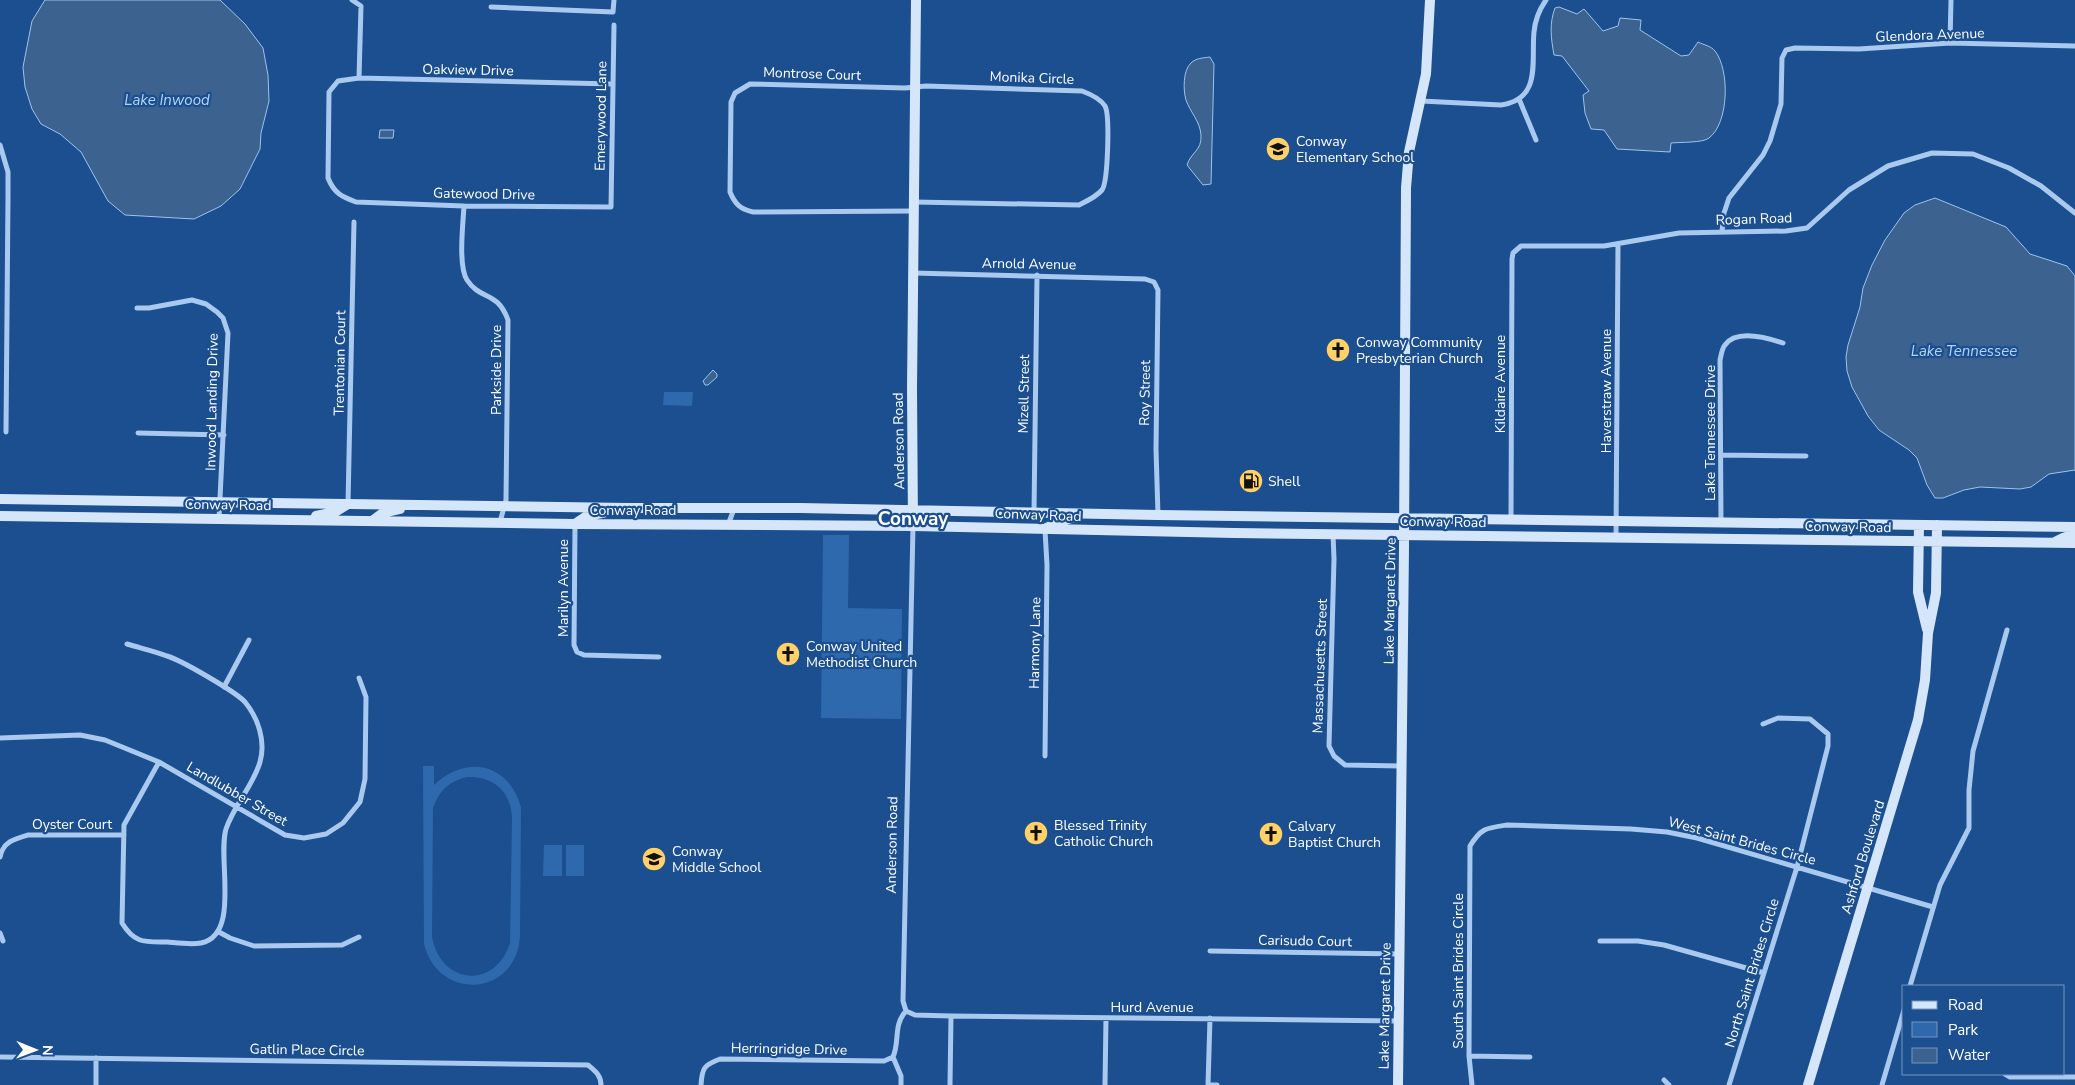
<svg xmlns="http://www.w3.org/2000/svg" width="2075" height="1085" viewBox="0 0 2075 1085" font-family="'Nunito Sans',sans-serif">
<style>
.green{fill:#2e69ad;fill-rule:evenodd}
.water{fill:#3c6290;stroke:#9cc4f0}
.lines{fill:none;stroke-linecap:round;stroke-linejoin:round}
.street{stroke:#a9c9ee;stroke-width:5}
.secondary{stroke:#d6e6fa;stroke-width:10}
.labels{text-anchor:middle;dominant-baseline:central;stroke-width:4.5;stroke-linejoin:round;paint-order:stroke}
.street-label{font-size:14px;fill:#fff;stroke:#1b4f8f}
.poi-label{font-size:14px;fill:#fff;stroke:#1b4f8f;text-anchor:start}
.water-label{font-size:15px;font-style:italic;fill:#b5d3f5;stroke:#1b4f8f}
.district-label{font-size:19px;font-weight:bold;fill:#fff;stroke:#1b4f8f}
</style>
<rect width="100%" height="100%" fill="#1b4f8f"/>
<path class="green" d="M 664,392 L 693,392 L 692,406 L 663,405 Z
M 823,535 L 849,535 L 848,608 L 902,609 L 901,719 L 821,718 Z
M 423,766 L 434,766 L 434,785 C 466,755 508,762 521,807 L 520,935 C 518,996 439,1003 424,944 ZM 467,777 C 493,776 511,791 512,818 L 510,943 C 495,990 441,985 432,937 L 433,808 C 439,791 449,781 467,777 Z
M 544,845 L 562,845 L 562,876 L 543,876 Z
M 566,845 L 584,845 L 584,876 L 566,876 Z"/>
<path class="water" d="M 45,0 L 220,0 L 245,24 L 263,48 L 268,75 L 269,101 L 261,133 L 260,149 L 240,189 L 221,206 L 194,219 L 125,215 L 108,201 L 81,152 L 60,134 L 41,124 L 32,109 L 25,87 L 23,67 L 32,21 Z
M 1559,7 L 1577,14 L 1584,9 L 1603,31 L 1618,26 L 1620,18 L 1641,20 L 1640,30 L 1681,56 L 1689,55 L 1698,42 C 1704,45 1711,46 1715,51 C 1730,70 1729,123 1709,138 C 1703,143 1680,142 1671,143 L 1670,152 L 1617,149 L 1604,130 L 1591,129 L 1585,113 L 1583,95 L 1589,91 L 1562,56 L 1554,55 C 1551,38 1549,24 1555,8 Z
M 1210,57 L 1214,64 L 1211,184 L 1203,185 L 1187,165 C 1191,152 1202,151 1201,135 C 1200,121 1190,112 1186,100 C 1183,90 1183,70 1191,63 C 1196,58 1203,58 1210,57 Z
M 380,130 L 394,130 L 393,138 L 379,138 Z
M 1935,198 L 2006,227 L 2030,254 L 2067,266 L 2075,276 L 2075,470 L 2049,474 L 2031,487 L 2020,489 L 1980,487 L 1964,490 L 1943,498 L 1935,498 L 1927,485 L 1917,458 L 1909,450 L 1879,430 L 1868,416 L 1852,387 L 1847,371 L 1846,357 L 1848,345 L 1860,307 L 1863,288 L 1872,265 L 1885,240 L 1904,213 L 1915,205 Z
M 713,370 L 717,374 L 717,377 L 708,385 L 705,385 L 703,381 Z"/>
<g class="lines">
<path class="street" d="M 352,0 L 361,6 L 359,78
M 491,7 L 613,12 L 614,0
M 1950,43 L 1951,0
M 612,84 L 359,78 L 338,81 L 329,92 L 328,178 C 334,193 342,197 356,202 L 464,206 L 611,207 L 614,25
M 1519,99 L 1536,140
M 1421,101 L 1501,105 C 1542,99 1531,62 1534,32 C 1535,20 1539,10 1546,0
M 0,145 L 8,172 L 8,197 L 6,432
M 464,206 C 463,224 458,266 467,280 C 481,301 497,290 508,320 L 506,500 L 500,522
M 913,211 L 753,212 C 740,209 735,204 730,192 L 731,102 L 735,93 L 750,84 L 905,88 L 926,86 L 1082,91 C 1090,94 1100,98 1105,106 C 1110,115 1108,182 1102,190 C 1096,197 1087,201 1079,205 L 914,202
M 1722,231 L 1724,213 L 1729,198 L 1763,155 L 1770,141 L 1781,104 L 1782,58 L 1786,50 L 1795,48 L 1859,49 L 1950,43 L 2075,46
M 913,273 L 1145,279 L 1154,282 L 1158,290 L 1156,449 L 1158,515
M 137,308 L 149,308 L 192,300 L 206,304 L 217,312 L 223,318 L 228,333 L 219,519
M 138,433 L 224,435
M 1721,455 L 1806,456
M 348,504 L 354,222
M 1034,513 L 1037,275
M 1511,519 L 1512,259 L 1513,253 L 1521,246 L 1604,246 L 1679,233 L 1786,231 L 1807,228 L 1849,190 L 1888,166 L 1932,153 L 1973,154 L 2009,168 L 2041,186 L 2075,213
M 1721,523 L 1720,360 C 1721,356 1722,348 1725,345 C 1736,329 1768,338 1783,343
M 575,524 L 574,645 L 577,652 L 584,655 L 659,657
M 728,525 L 734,509
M 1333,534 L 1334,559 L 1329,746 L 1334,756 L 1345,765 L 1401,766
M 1616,538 L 1618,244
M 127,644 C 140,648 154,651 167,656 C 181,660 236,692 245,702 C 258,718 266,741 260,762 C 253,786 234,805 226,829 C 217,858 241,935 201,943 C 191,945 178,943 167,942 C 145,942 135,944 122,923 L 124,825 L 159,762
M 224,687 L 249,640
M 0,738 L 80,735 L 105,740 L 159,762 L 285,835 L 304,838 L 326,834 L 343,823 L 360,802 L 365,779 L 366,697 L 359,678
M 1045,756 L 1047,565 L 1045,530
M 0,857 C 3,842 14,839 28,835 L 124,835
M 219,932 L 230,938 L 254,946 L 342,945 L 359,937
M 0,933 L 3,941
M 1600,941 L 1638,941 L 1664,945 L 1764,973
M 1210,951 L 1399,954
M 1910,986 L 1940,885 L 1969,828 L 1969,790 L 1973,751 L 2007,630
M 906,1011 L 915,1015 L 951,1016 L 1398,1021
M 906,1011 L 903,1001 L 913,526
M 1469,1056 L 1530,1057
M 0,1057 L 588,1065 C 595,1071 601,1075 601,1085
M 893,1057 C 900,1041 893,1025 906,1011
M 893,1057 L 901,1076 L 901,1085
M 2005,1074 L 2010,1077 L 2075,1077
M 1664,1080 L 1669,1085
M 96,1085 L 96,1058
M 701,1085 C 702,1068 704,1065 720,1059 L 884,1061 L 893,1057
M 950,1085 L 951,1016
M 1105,1085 L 1106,1018
M 1208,1085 L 1210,1018
M 1208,1085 L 1217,1085
M 1472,1085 L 1469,1056 L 1470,846 C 1481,828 1486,828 1507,825 L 1631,829 L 1667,832 L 1697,838 L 1933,907
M 1729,1085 L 1797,867 L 1828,746 L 1828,734 L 1810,719 L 1778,718 L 1763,724
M 1882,1085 L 1904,1010"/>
<path class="secondary" d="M 0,499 L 629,508 L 800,508 L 1158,515 L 2075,527
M 0,516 L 575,524 L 913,526 L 1234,533 L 2075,543
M 316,516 L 335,512 L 348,504
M 372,521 L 383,513 L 400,509
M 575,524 L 587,516 L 606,512
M 1919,525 L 1918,592 L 1927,629
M 913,526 L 912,389 L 916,0
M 1045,529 L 1058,522 L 1075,517
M 2055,542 L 2063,538 L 2075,534
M 1398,1085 L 1404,547 L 1406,188 L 1409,152 L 1426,74 L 1430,0
M 1808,1085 L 1918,720 L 1925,680 L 1928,633 L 1936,593 L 1937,525"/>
</g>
<defs>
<g id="school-disc" transform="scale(1.25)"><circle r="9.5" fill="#ffd166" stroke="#1b4f8f"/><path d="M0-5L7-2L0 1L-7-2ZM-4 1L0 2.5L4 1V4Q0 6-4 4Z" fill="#111"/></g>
<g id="church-disc" transform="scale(1.25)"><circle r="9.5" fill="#ffd166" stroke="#1b4f8f"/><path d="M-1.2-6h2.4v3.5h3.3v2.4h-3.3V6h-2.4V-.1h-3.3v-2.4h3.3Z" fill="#111"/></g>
<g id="fuel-disc" transform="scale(1.25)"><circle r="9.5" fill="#ffd166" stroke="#1b4f8f"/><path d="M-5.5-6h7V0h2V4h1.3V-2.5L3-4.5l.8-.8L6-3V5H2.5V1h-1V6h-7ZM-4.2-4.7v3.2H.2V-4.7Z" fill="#111"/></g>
</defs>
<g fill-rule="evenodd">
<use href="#school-disc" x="1278" y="149"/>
<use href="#church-disc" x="1338" y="350"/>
<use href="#fuel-disc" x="1251" y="481"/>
<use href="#church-disc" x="788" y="654"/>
<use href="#church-disc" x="1036" y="833"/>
<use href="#church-disc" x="1271" y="834"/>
<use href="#school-disc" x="654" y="859"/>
</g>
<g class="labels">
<g class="street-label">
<text transform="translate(1930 35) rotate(-2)">Glendora Avenue</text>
<text transform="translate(468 70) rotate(1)">Oakview Drive</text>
<text transform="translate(812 74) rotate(2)">Montrose Court</text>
<text transform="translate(1032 78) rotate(2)">Monika Circle</text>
<text transform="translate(601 116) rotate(-89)">Emerywood Lane</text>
<text transform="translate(484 194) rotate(1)">Gatewood Drive</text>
<text transform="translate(1754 219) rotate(-2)">Rogan Road</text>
<text transform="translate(1029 264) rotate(1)">Arnold Avenue</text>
<text transform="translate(340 363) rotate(-89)">Trentonian Court</text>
<text transform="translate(496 370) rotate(-90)">Parkside Drive</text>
<text transform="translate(1500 384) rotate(-90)">Kildaire Avenue</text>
<text transform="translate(1606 391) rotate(-90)">Haverstraw Avenue</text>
<text transform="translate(1145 393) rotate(-89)">Roy Street</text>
<text transform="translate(1024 394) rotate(-89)">Mizell Street</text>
<text transform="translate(212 402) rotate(-89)">Inwood Landing Drive</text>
<text transform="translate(1710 433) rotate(-90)">Lake Tennessee Drive</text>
<text transform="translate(899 441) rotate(-91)">Anderson Road</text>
<text transform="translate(228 505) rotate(1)">Conway Road</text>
<text x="633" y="510">Conway Road</text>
<text transform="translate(1038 515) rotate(2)">Conway Road</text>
<text transform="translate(1443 522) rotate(1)">Conway Road</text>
<text transform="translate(1848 527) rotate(1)">Conway Road</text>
<text transform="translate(563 588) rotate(-90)">Marilyn Avenue</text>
<text transform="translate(1390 601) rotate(-89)">Lake Margaret Drive</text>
<text transform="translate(1035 643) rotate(-89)">Harmony Lane</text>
<text transform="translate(1320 666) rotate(-88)">Massachusetts Street</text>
<text transform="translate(237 794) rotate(30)">Landlubber Street</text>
<text x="72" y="824">Oyster Court</text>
<text transform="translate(1742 841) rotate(15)">West Saint Brides Circle</text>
<text transform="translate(892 845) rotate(-89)">Anderson Road</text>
<text transform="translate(1863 857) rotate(-73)">Ashford Boulevard</text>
<text transform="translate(1305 941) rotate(1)">Carisudo Court</text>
<text transform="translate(1458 971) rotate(-90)">South Saint Brides Circle</text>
<text transform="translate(1752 973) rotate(-73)">North Saint Brides Circle</text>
<text transform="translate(1385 1006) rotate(-89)">Lake Margaret Drive</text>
<text x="1152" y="1007">Hurd Avenue</text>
<text transform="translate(789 1049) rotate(1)">Herringridge Drive</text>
<text transform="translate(307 1050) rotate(1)">Gatlin Place Circle</text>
</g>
<g class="poi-label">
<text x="1296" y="141">Conway<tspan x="1296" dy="16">Elementary School</tspan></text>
<text x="1356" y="342">Conway Community<tspan x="1356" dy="16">Presbyterian Church</tspan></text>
<text x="1268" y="481">Shell</text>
<text x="806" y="646">Conway United<tspan x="806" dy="16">Methodist Church</tspan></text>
<text x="1054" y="825">Blessed Trinity<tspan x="1054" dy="16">Catholic Church</tspan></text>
<text x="1288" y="826">Calvary<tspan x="1288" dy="16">Baptist Church</tspan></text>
<text x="672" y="851">Conway<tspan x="672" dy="16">Middle School</tspan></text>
</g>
<g class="water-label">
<text x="167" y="100">Lake Inwood</text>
<text x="1964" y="351">Lake Tennessee</text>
</g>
<g class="district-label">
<text x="913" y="519">Conway</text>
</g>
</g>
<rect x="1902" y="985" width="162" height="90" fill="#1b4f8f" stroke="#7695bc"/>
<rect x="1912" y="1001" width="25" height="8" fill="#d6e6fa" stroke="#7695bc"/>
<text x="1948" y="1010" font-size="15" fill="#ffffff">Road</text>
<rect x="1912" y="1022" width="25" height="15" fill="#2e69ad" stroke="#7695bc"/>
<text x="1948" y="1035" font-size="15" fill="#ffffff">Park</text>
<rect x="1912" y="1048" width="25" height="15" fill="#3c6290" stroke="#7695bc"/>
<text x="1948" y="1060" font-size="15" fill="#ffffff">Water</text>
<g transform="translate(35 1050) rotate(91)" stroke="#1b4f8f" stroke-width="4" paint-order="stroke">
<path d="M0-4L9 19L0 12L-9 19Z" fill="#ffffff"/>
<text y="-8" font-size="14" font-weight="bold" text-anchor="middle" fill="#ffffff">N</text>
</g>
</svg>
